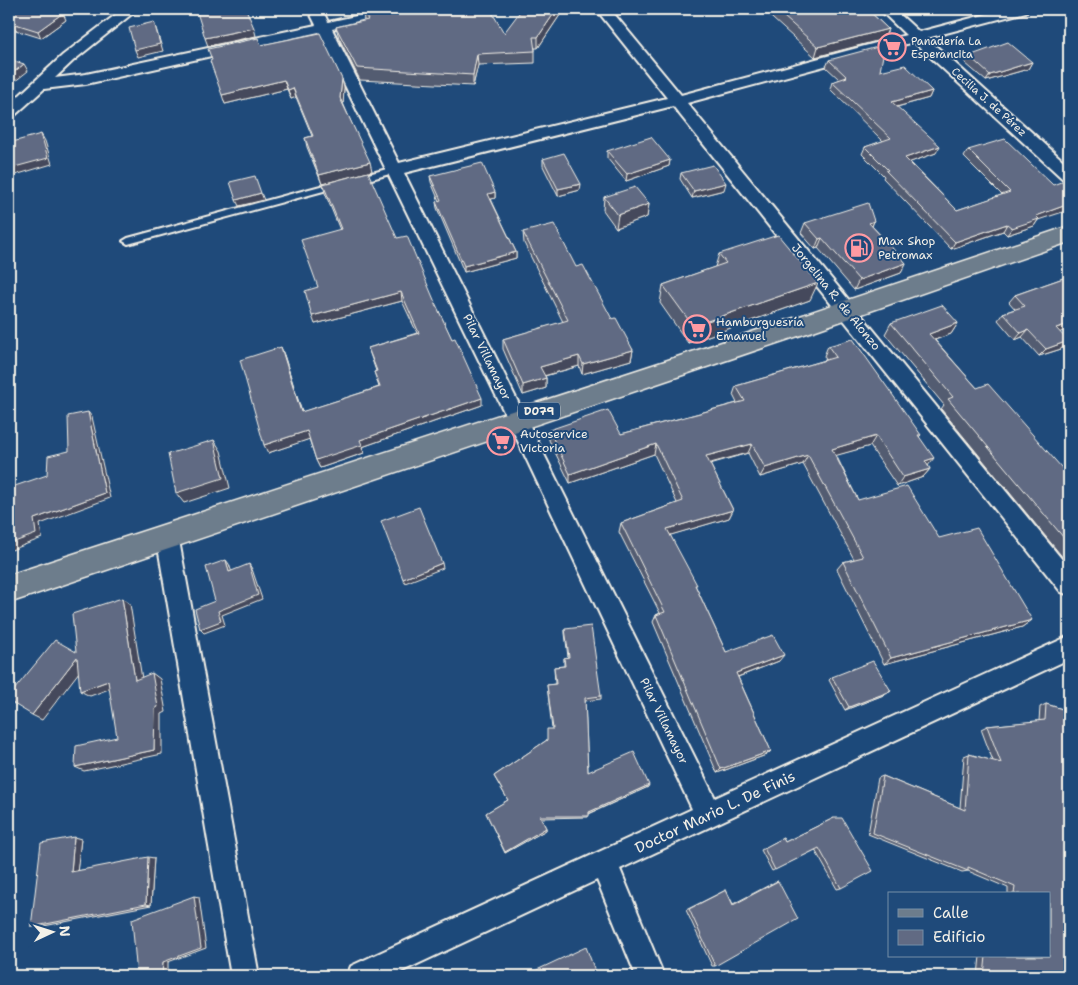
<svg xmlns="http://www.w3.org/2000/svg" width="1078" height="985" viewBox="0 0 1078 985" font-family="'Shantell Sans',sans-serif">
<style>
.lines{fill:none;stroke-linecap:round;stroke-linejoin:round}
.service-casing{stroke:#f4f1e8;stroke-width:4}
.minor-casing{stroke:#f4f1e8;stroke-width:4}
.primary-casing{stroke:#f4f1e8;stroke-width:3}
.service{fill:#1f4a7a;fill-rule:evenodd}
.minor{fill:#1f4a7a;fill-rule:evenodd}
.primary{fill:#6d7d8c;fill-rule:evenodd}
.wall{fill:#535b71;stroke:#f4f1e8}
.shaded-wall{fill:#444a5c;stroke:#f4f1e8}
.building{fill:#616a83;stroke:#f4f1e8}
.labels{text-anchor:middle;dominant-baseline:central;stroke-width:4;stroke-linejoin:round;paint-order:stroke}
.far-poi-label{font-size:11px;fill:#f4f1e8;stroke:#1f4a7a;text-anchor:start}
.far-street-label{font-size:11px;fill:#f4f1e8;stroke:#1f4a7a}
.shield{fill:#1f4a7a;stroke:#b4bfc7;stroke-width:1}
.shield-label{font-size:11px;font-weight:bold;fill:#f4f1e8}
.poi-label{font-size:12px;fill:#f4f1e8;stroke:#1f4a7a;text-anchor:start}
.street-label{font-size:12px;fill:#f4f1e8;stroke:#1f4a7a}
.near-street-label{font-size:15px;fill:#f4f1e8;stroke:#1f4a7a}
</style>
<rect width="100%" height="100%" fill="#1f4a7a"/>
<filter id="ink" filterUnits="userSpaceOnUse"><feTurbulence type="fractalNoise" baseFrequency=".02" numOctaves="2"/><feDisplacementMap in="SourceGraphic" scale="10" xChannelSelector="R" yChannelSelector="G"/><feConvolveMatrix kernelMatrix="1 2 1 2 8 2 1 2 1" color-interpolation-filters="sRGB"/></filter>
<g filter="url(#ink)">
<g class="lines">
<g class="service-casing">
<path id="service" d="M 394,167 L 397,168 L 397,172 L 357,183 L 353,180 L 354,178 Z
M 339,181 L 343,184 L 342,186 L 128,244 L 123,241 L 128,238 Z"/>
</g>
<g class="minor-casing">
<path id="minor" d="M 123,9 L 138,9 L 73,61 L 55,78 L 86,74 L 316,25 L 308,9 L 322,9 L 328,22 L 388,9 L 413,9 L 411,12 L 332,29 L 399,163 L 667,98 L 596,9 L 610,9 L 681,95 L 906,35 L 879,9 L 894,9 L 919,32 L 1006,9 L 1028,9 L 1026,12 L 927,38 L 1069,166 L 1069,180 L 1063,179 L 914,42 L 687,103 L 1069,568 L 1069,595 L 1061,592 L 673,106 L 404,173 L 715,798 L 1069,636 L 1069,659 L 620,869 L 664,976 L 636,976 L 597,880 L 392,976 L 347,976 L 351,966 L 692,809 L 507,418 L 319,32 L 86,84 L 44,89 L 14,116 L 9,118 L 9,105 L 63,55 Z
M 167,525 L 175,528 L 178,535 L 259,976 L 231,976 L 156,535 L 159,528 Z"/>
</g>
<g class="primary-casing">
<path id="primary" d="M 1069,226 L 1069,242 L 813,331 L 9,603 L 9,575 L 665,361 Z"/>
</g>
<use href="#service" class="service"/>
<use href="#minor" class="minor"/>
<use href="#primary" class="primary"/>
</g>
<path class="wall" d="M 354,9 L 440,9 L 504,33 L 564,9 L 538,48 L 535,48 L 535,63 L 478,65 L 473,86 L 360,80 L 339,38 L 336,27 L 364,20 L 363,13 L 357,14 Z
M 762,9 L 867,9 L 888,29 L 884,39 L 815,57 Z
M 9,15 L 66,20 L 41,38 L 9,28 Z
M 261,45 L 344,88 L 343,103 L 372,171 L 350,177 L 397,238 L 437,307 L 482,405 L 362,447 L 364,453 L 320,468 L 316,460 L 309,439 L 268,453 L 284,355 L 302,412 L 379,387 L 374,372 L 376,371 L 368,348 L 417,333 L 402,301 L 315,324 L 318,287 L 340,230 L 325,193 L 323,184 L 322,184 L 307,147 L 305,138 L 312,136 L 296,97 L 291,99 L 287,89 L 225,104 Z
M 969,56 L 1032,62 L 1028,69 L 986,81 L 965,63 Z
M 829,60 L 880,71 L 932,91 L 929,98 L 897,107 L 936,153 L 910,162 L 957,210 L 1002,195 L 964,157 L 968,150 L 1038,220 L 1034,226 L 1007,235 L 1003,231 L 951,249 L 883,178 L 884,176 L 862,154 L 865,147 L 883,141 L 830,89 L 832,82 L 839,79 L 826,67 Z
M 607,151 L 670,160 L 669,166 L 626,181 L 607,158 Z
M 543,159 L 580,190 L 558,196 L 543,166 Z
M 681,173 L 724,190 L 692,198 L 680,179 Z
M 430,176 L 495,192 L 495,198 L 491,199 L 516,252 L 516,258 L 464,272 L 437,208 L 436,202 L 439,201 L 431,182 Z
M 604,197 L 649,204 L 647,217 L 616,228 L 603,210 Z
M 874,221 L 872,226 L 906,263 L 901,273 L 854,290 L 818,248 L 815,249 L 801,233 L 805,223 Z
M 523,232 L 576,267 L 633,350 L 631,360 L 582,374 L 579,366 L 545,376 L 546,378 L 546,388 L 523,395 L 503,349 L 503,339 L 563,322 L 524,243 Z
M 719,254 L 810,300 L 688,343 L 660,303 L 663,285 L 715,267 Z
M 1069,276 L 1069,329 L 1059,332 L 1061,349 L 1039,356 L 1022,337 L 1015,340 L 998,320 L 1003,313 L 1015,309 L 1009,302 L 1015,295 Z
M 891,323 L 958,323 L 951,334 L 935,340 L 977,388 L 1069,476 L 1069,565 L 941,409 L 944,405 L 885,334 Z
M 828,346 L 921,435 L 919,437 L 928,465 L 930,469 L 923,477 L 897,486 L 870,446 L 836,455 L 858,500 L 939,538 L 1032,620 L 1022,627 L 884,664 L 837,569 L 843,562 L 854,559 L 803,464 L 760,477 L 748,453 L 710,464 L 733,510 L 729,518 L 670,535 L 696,587 L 726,652 L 779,661 L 738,677 L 771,751 L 766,755 L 717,773 L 653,622 L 656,615 L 660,613 L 619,532 L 621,523 L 677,503 L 654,454 L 570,483 L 549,440 L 549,430 L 621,434 L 737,403 L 733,395 L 736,386 L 826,360 L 824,356 Z
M 565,629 L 601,696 L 601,699 L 585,701 L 588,772 L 648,787 L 589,814 L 588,817 L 541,818 L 546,828 L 546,830 L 505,853 L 486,813 L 508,800 L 495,778 L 494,776 L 547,740 L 552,729 L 547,685 L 555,684 L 554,667 L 564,666 L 564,658 L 568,657 L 565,633 Z
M 832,677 L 891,691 L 886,694 L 845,710 L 829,680 Z
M 1046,704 L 1069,711 L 1069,943 L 1066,944 L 1065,976 L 978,976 L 980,956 L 1049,956 L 1049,894 L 1008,894 L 1008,888 L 968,871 L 962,872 L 868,834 L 878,778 L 883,776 L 960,808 L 964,756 L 969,754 L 993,761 L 981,729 L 987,726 L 1039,721 L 1040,707 Z
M 834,818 L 841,888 L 837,889 L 815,850 L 772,871 L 761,850 L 783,838 L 785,842 Z
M 81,839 L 77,871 L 154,858 L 151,905 L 39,927 L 31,927 Z
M 778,881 L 715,966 L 712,966 L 686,910 L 726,890 L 733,904 L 775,882 Z"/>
<path class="shaded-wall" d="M 246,9 L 257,9 L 246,11 Z
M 356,9 L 380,9 L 357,14 Z
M 557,9 L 564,9 L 538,48 L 538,37 Z
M 63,13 L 66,20 L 41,38 L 38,31 Z
M 154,22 L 163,51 L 138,57 L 135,50 Z
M 254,28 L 256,36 L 208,46 L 205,38 Z
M 888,29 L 884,39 L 815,57 L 818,47 Z
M 477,54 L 478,65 L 473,86 L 473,75 Z
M 1032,62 L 1028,69 L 986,81 L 990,75 Z
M 24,64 L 28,71 L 9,86 L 9,76 Z
M 342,79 L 344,88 L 343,107 L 340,98 Z
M 284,80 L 287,89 L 225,104 L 222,95 Z
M 293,88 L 296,97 L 291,99 L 288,90 Z
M 932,91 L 929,98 L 889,109 L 892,102 Z
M 41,134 L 45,141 L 52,164 L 15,175 L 11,168 Z
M 940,146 L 936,153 L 902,165 L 905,158 Z
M 670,160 L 669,166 L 626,181 L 627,174 Z
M 370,162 L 372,171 L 322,184 L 319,175 Z
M 726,183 L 724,190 L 692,198 L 694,191 Z
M 581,184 L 580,190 L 558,196 L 558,189 Z
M 495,192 L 495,198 L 488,200 L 488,194 Z
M 261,193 L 264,200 L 239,206 L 236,200 Z
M 649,204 L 647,217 L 616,228 L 618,215 Z
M 1069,204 L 1069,210 L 1038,220 L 1034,226 L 1007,235 L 1012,228 L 1036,216 Z
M 874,221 L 870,231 L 869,223 Z
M 1007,224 L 1003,231 L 951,249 L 955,242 Z
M 822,238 L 818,248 L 815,249 L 819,239 Z
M 516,252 L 516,258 L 464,272 L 464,266 Z
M 906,263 L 901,273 L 854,290 L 859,280 Z
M 818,283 L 810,300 L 688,343 L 693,326 Z
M 401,292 L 402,301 L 315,324 L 312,316 Z
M 958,323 L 951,334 L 923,344 L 929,334 Z
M 1069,324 L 1069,329 L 1050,336 L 1056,328 Z
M 1028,330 L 1022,337 L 1015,340 L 1021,333 Z
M 1068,341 L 1061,349 L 1039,356 L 1046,349 Z
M 281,347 L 284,355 L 304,420 L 301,412 Z
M 633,350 L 631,360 L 582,374 L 583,364 Z
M 579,356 L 579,366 L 540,377 L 540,367 Z
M 546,378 L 546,388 L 523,395 L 523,385 Z
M 482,398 L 482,405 L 362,447 L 364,453 L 320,468 L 316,460 L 360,440 Z
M 88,412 L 92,417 L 110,498 L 40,524 L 42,538 L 9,551 L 9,544 L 34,519 L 105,493 Z
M 307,431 L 310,439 L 268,453 L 264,445 Z
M 876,436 L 870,446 L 827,458 L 832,449 Z
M 214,440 L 221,451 L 230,488 L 184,503 L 176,493 Z
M 656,444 L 654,454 L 570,483 L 570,474 Z
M 752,444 L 748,453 L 703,465 L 706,456 Z
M 808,455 L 803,464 L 760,477 L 765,468 Z
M 934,458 L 927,467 L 925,461 Z
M 930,469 L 923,477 L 897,486 L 903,477 Z
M 733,510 L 729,518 L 664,537 L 667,529 Z
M 226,560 L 229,564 L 233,576 L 229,572 Z
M 442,563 L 443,568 L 405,583 L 403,579 Z
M 249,564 L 252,569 L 262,599 L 222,615 L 225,625 L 204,633 L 200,629 L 218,611 Z
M 122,598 L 130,604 L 143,685 L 135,680 Z
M 1032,620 L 1022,627 L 884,664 L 891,658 Z
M 784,655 L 779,661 L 732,679 L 736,673 Z
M 77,657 L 86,663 L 42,720 L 32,715 Z
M 152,673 L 160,679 L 166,712 L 162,714 L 162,754 L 84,771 L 75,767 L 154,750 Z
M 108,681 L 117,686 L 90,696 L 80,691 Z
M 891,691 L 886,694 L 845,710 L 849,707 Z
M 771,751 L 766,755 L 717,773 L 721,769 Z
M 649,785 L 648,787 L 588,814 L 589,812 Z
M 546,828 L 546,830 L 505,853 L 505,852 Z
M 74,837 L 81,839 L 77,873 L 71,872 Z
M 148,857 L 154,858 L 151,905 L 146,904 Z
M 194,896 L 199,897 L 206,948 L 168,962 L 168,976 L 162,976 L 163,962 Z"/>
<path class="building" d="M 18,9 L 49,9 L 63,13 L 38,31 L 9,22 L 9,15 Z
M 196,9 L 246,9 L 254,28 L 205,38 Z
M 379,9 L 490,9 L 504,33 L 522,9 L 557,9 L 538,37 L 533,37 L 535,51 L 477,54 L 473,75 L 357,68 L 336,27 L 368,20 L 363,12 Z
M 775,9 L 867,9 L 888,29 L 818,47 Z
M 154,22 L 160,44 L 135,50 L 129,28 Z
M 320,33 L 342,79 L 340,98 L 370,162 L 319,175 L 305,138 L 313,136 L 293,88 L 288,90 L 284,80 L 222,95 L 210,61 L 212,60 L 208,49 L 258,38 L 261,45 Z
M 1008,42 L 1032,62 L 990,75 L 969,56 Z
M 885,45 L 880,71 L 905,65 L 932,91 L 892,102 L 940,146 L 905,158 L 957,210 L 1010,192 L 968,150 L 1005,139 L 1053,185 L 1069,179 L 1069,204 L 1036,216 L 1039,219 L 1012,228 L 1007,224 L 955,242 L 886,171 L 888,170 L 865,147 L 891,138 L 832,82 L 847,77 L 829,60 Z
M 9,59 L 24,64 L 9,76 Z
M 41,134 L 48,158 L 11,168 L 9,159 L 9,143 Z
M 651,137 L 670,160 L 627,174 L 607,151 Z
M 564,153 L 581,184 L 558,189 L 543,159 Z
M 482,163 L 495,192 L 488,194 L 516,252 L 464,266 L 436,202 L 441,200 L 430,176 Z
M 713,165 L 726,183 L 694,191 L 681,173 Z
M 368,172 L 397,238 L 407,236 L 437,307 L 452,339 L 455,338 L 482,398 L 360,440 L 362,445 L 316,460 L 307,431 L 264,445 L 240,360 L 281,347 L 301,412 L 380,387 L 374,372 L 377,371 L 368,348 L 419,333 L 401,292 L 312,316 L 305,291 L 318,287 L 301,240 L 341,229 L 323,184 Z
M 255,176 L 261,193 L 236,200 L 230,182 Z
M 635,187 L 649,204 L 618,215 L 604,197 Z
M 868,203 L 874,221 L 869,223 L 906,263 L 859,280 L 822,238 L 819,239 L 805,223 Z
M 554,224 L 576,267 L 583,265 L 612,319 L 616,318 L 633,350 L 583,364 L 579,356 L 540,367 L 546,378 L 523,385 L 503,339 L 568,320 L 523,232 Z
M 778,235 L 818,283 L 693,326 L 663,285 L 726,263 L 719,254 Z
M 1069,276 L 1069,324 L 1056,328 L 1068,341 L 1046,349 L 1028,330 L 1021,333 L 1003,313 L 1025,306 L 1015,295 Z
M 942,305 L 958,323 L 929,334 L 977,388 L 988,384 L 1069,476 L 1069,544 L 948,399 L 953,397 L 891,323 Z
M 853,339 L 921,435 L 918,435 L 934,458 L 925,461 L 930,469 L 903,477 L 876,436 L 832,449 L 858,500 L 907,486 L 939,538 L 977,528 L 1032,620 L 891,658 L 843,562 L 863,557 L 808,455 L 765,468 L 752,444 L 706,456 L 733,510 L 667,529 L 697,585 L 695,585 L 726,652 L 773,635 L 784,655 L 736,673 L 771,751 L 721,769 L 656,615 L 665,612 L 621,523 L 683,501 L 656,444 L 570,474 L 549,430 L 608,410 L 621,434 L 745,401 L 736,386 L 836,357 L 828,346 Z
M 88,412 L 105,493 L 34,519 L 36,534 L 9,544 L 9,488 L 47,475 L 48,456 L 69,451 L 68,416 Z
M 214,440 L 223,478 L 176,493 L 168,454 Z
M 419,507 L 442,563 L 403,579 L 381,521 Z
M 226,560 L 229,572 L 249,564 L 258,595 L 218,611 L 221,621 L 200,629 L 195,609 L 215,601 L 206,567 Z
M 122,598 L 135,680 L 152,673 L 158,707 L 155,709 L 154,750 L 75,767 L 76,746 L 117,737 L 108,681 L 80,691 L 77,657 L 32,715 L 9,701 L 9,696 L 55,640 L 76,652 L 72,614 Z
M 591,626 L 601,696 L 585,698 L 588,772 L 634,752 L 649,785 L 589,812 L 589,816 L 540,816 L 546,828 L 505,852 L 486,813 L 508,800 L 494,776 L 547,740 L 547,729 L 553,729 L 547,685 L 556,684 L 554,667 L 565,666 L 564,658 L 569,657 L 565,629 Z
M 873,661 L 891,691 L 849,707 L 832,677 Z
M 1046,704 L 1069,711 L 1069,943 L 1066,942 L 1065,976 L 984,976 L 986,956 L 1049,956 L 1049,894 L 1014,894 L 1015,887 L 968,867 L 968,871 L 873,833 L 883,776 L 965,810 L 969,754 L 1001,763 L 987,726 L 1045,720 Z
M 834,818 L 842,818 L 873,871 L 841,888 L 819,848 L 775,870 L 764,848 L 783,838 L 785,842 Z
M 74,837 L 71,872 L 148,857 L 146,904 L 31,927 L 41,843 Z
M 778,881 L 798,919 L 715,966 L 689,909 L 726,890 L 733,905 Z
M 194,896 L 201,948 L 163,962 L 162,976 L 137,976 L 132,919 Z
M 586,947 L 597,976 L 524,976 Z"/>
</g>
<defs>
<g id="supermarket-ring" transform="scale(1.4375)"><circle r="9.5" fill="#1f4a7a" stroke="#ff9aa2" stroke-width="1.5"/><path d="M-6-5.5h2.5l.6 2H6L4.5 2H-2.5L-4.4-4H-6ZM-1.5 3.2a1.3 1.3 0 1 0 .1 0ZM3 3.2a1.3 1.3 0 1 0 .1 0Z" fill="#ff9aa2"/></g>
<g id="fuel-ring" transform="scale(1.4375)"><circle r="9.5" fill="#1f4a7a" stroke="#ff9aa2" stroke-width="1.5"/><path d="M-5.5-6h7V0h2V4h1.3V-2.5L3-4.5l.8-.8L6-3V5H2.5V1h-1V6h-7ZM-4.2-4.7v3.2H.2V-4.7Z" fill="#ff9aa2"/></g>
</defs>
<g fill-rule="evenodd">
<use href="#supermarket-ring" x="892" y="47"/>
<use href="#fuel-ring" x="859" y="248"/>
<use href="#supermarket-ring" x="697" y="329"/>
<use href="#supermarket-ring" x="501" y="441"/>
</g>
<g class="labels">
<g class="far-poi-label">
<text x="911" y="41">Panadería La<tspan x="911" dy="13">Esperancita</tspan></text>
</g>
<g class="far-street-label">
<text transform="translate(989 102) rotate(42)">Cecilia J. de Pérez</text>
</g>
<rect class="shield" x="518" y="402.5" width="42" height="17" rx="4"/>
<g class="shield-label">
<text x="539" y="411">D079</text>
</g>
<g class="poi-label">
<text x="878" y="241">Max Shop<tspan x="878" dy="14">Petromax</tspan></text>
<text x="716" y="322">Hamburguesría<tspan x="716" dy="14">Emanuel</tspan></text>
<text x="520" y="434">Autoservice<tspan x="520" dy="14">Victoria</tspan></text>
</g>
<g class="street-label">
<text transform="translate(836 297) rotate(51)">Jorgelina R. de Alonzo</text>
<text transform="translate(487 357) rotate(64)">Pilar Villamayor</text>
<text transform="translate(664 721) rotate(64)">Pilar Villamayor</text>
</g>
<g class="near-street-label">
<text transform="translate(715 812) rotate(-25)">Doctor Mario L. De Finis</text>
</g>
</g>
<rect width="1078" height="985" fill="none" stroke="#1f4a7a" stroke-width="30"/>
<rect x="15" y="15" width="1048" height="955" fill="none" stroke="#f4f1e8" stroke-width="2" filter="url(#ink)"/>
<rect x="888" y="892" width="162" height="65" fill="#1f4a7a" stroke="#748da6"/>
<rect x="898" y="909" width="25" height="8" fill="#6d7d8c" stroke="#748da6"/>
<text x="933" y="918" font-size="15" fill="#f4f1e8">Calle</text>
<rect x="898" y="930" width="25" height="15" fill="#616a83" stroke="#748da6"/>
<text x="933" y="942" font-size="15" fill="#f4f1e8">Edificio</text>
<g transform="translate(52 932) rotate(86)" stroke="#1f4a7a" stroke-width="4" paint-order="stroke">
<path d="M0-4L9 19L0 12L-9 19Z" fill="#f4f1e8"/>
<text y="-8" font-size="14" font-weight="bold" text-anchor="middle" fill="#f4f1e8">N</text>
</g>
</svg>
